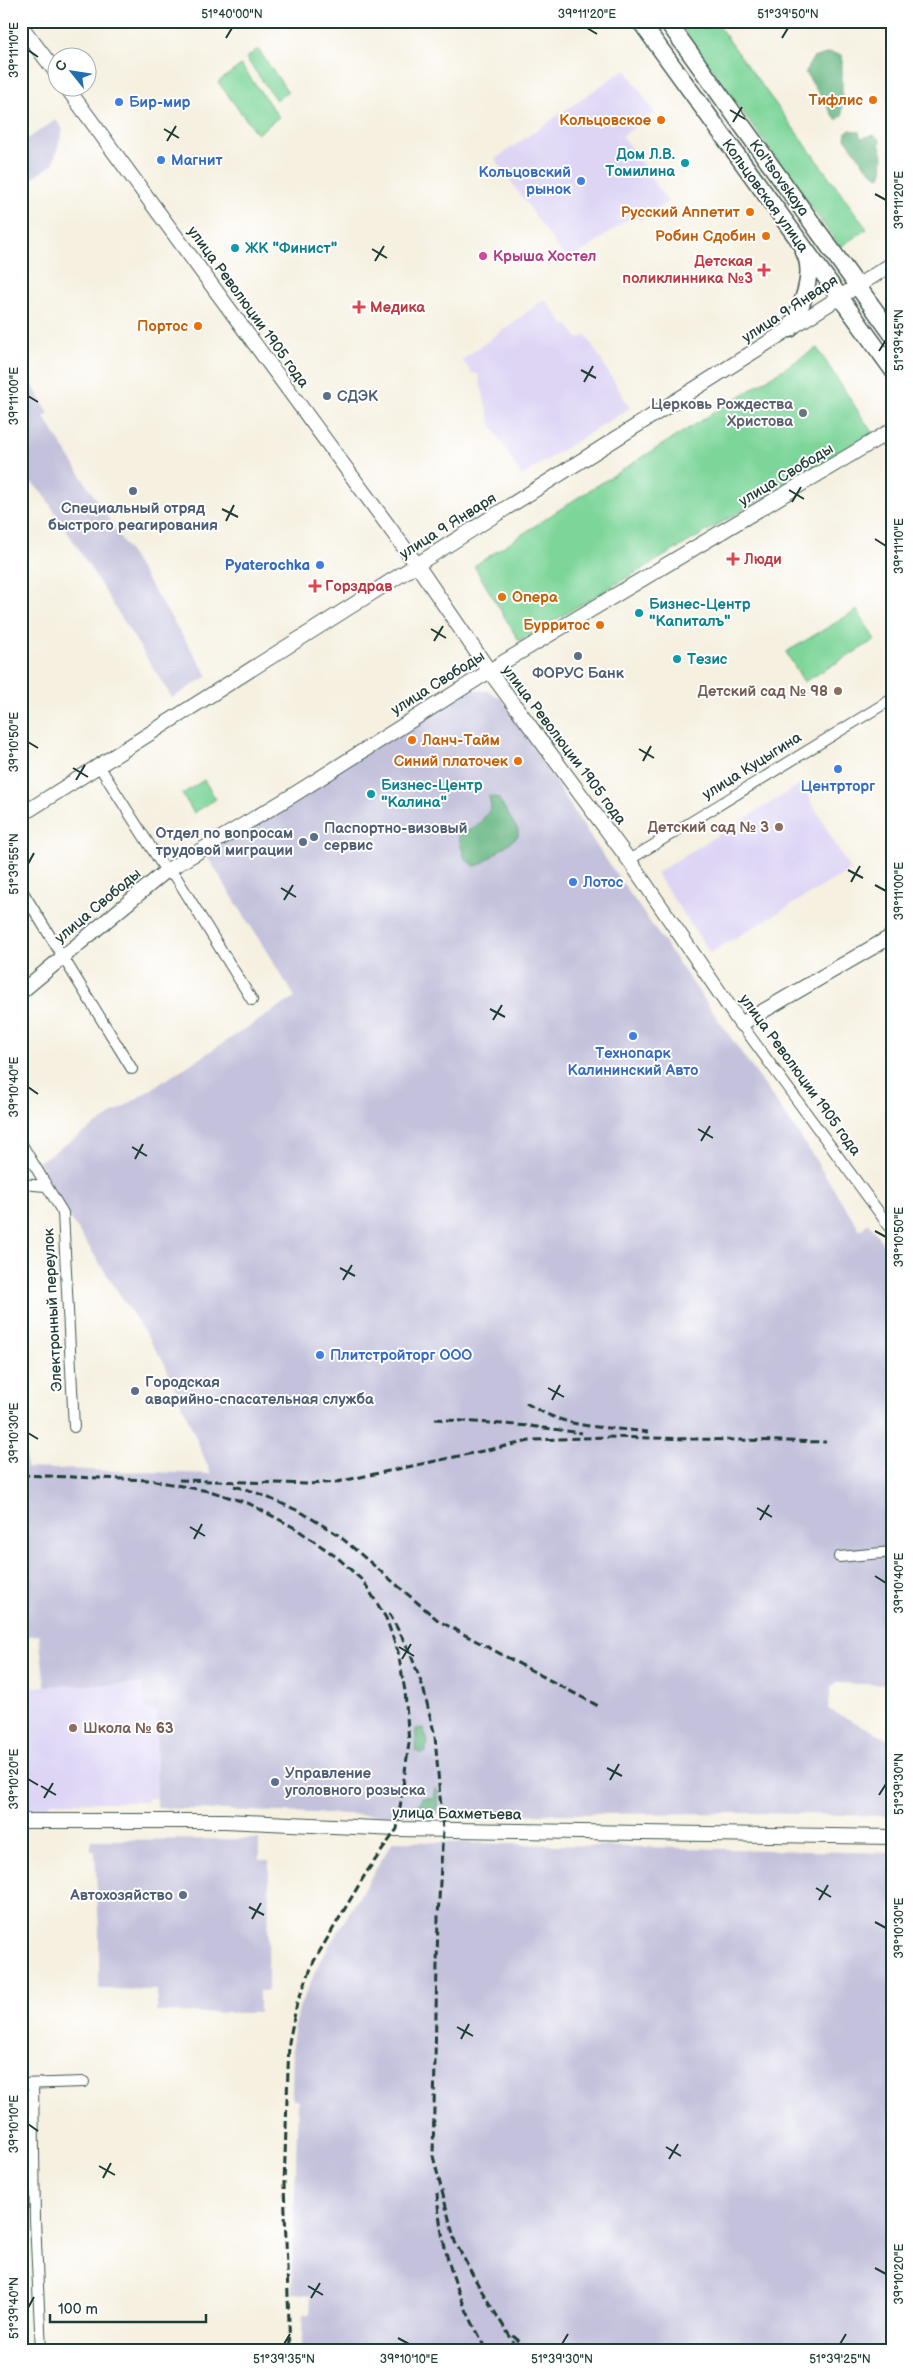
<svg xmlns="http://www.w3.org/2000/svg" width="913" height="2372" viewBox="0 0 913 2372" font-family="'Balsamiq Sans',sans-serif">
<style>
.built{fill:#ded5f5}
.industrial{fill:#c3c1db}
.green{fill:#7ed59a;stroke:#4e8967}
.forest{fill:#66b682;stroke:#427a5b}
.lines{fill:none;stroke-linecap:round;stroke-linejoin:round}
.street-casing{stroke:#3f584e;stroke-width:12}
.secondary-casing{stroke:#3f584e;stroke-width:16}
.primary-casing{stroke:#3f584e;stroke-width:19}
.street{stroke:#fff;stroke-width:10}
.secondary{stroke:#fff;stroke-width:14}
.primary{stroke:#fff;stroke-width:16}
.rail{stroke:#1f3d34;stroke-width:3;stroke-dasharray:8 4;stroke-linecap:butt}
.ticks{fill:none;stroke:#1f3d34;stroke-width:2}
.food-dot{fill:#e8710a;stroke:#fff;stroke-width:2}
.shop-dot{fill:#3f7fe0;stroke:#fff;stroke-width:2}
.culture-dot{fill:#0f9aa8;stroke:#fff;stroke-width:2}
.hotel-dot{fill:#d1479c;stroke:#fff;stroke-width:2}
.health-dot{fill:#e0444e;stroke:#fff;stroke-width:2}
.service-dot{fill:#5c6f8a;stroke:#fff;stroke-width:2}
.worship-dot{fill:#6b7280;stroke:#fff;stroke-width:2}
.education-dot{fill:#8d6e63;stroke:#fff;stroke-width:2}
.labels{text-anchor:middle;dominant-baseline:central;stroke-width:4;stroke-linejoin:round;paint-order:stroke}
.food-label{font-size:15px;font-weight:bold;fill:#c56008;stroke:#fff;text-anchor:end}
.shop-label{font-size:15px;font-weight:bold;fill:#366cbe;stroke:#fff;text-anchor:start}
.culture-label{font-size:15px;font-weight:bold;fill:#0d838f;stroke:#fff;text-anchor:start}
.street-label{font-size:15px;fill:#1f3d34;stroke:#fff}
.hotel-label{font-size:15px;font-weight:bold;fill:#b23c85;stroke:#fff;text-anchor:start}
.health-label{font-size:15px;font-weight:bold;fill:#be3a42;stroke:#fff;text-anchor:start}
.service-label{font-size:15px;font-weight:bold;fill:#4e5e75;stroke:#fff;text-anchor:start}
.worship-label{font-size:15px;font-weight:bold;fill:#5b616d;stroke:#fff;text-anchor:end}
.education-label{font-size:15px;font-weight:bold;fill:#785e54;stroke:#fff;text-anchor:end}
.neatline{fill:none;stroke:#1f3d34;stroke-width:2}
.ticks-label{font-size:12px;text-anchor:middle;fill:#1f3d34}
</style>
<rect width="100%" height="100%" fill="#fff"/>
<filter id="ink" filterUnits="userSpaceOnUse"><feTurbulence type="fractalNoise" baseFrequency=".02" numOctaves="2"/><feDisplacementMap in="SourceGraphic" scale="10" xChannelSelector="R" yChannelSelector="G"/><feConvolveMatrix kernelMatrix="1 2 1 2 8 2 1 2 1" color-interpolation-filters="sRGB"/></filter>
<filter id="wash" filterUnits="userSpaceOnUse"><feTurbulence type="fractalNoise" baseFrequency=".0096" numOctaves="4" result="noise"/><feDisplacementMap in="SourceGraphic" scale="20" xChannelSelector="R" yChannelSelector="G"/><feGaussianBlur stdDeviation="1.12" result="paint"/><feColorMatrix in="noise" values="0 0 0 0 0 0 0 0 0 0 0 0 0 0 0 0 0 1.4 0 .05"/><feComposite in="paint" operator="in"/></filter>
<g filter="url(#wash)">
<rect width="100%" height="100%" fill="#f5f0e0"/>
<path class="built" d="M 625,69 L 655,113 L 622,136 L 668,202 L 640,221 L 634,215 L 568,262 L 495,159 Z
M 545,299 L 565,326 L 568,324 L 578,339 L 586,335 L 630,408 L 521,476 L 491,424 L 478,374 L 472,373 L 462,360 Z
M 801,784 L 850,870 L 710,953 L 656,873 Z
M 143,1684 L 145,1710 L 156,1711 L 157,1798 L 147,1798 L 147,1802 L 50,1802 L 50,1809 L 21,1810 L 21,1687 Z"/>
<path class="industrial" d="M 56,120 L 63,129 L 53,164 L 21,186 L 21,143 Z
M 21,365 L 49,414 L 44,417 L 208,676 L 172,698 L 43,493 L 21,473 Z
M 470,690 L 489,691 L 503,700 L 591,838 L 802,1139 L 860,1230 L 869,1223 L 892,1258 L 892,1685 L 836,1683 L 831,1688 L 828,1709 L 892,1741 L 892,1816 L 759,1813 L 378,1815 L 157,1808 L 156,1711 L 145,1710 L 143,1684 L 45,1686 L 39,1635 L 21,1637 L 21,1380 L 24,1380 L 25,1398 L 29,1398 L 30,1413 L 26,1413 L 26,1468 L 211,1474 L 165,1364 L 35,1164 L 295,997 L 203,850 Z
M 259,1839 L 259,1860 L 269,1860 L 268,1991 L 259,1991 L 259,2013 L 157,2012 L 157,1990 L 99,1989 L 99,1931 L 95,1851 L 91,1851 L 91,1840 Z
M 393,1841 L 892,1853 L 892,2351 L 301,2351 L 303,2314 L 310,2314 L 311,2295 L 292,2293 L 298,2100 L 292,2098 L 293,2037 L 299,2008 L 321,1959 Z"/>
<path class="green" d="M 677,21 L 715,21 L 867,229 L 840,247 Z
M 258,49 L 288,92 L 276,100 L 246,58 Z
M 241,65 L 279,117 L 257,134 L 218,82 Z
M 817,348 L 873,434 L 519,641 L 474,566 L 574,500 Z
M 857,610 L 875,640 L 804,682 L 786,652 Z
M 204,780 L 216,799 L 194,813 L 182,794 Z"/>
<path class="forest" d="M 829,53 L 842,55 L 842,116 L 836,120 L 805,72 L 813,58 Z
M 851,130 L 859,132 L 861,138 L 874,135 L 880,140 L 879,144 L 883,155 L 882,175 L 878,177 L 865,165 L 845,138 L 846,132 Z
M 489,796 L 498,798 L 518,830 L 518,836 L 482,864 L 475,866 L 465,859 L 458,835 C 474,829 483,822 491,807 Z
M 423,1728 L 427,1739 L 426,1752 L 422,1754 L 415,1751 L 416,1729 Z
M 435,1788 L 438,1791 L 437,1808 L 433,1816 L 422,1816 L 417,1807 L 422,1798 L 433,1798 Z"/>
</g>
<g filter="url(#ink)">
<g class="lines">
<g class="street-casing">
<path id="street" d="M 99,766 L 166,871 L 176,877 L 252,1000
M 629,860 L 892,699
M 21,889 L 132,1069
M 741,1024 L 892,1230
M 21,1143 L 63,1213 L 74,1427
M 21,1184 L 46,1186
M 839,1557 L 892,1552
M 21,2084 L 84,2082
M 33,2084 L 35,2220 L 41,2351"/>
</g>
<g class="secondary-casing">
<path id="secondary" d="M 21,26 L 58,75
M 67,88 L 417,565 L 490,672 L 629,860 L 741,1024 L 892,936
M 21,815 L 892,264
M 21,992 L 166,871 L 290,797 L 507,660 L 892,430
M 21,1821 L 225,1821 L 397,1829 L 892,1837"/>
</g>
<g class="primary-casing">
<path id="primary" d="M 640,21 L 892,369
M 667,21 L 892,334
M 790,329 C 801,308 816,274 804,252"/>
</g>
<use href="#street" class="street"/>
<use href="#secondary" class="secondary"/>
<use href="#primary" class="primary"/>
<path class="rail" d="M 526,1403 C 569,1430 600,1426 648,1432
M 435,1419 L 530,1426 L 582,1433
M 21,1475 L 150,1480 L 213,1492 L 250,1504 L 295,1528 L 338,1558 L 364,1582 L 386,1618 L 398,1652 L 405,1691 L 409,1743 L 397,1829 L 366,1873 L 314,1961 L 297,2003 L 289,2042 L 284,2185 L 290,2351
M 179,1480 L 308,1484 L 337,1482 L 534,1440 L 606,1437 L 826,1442
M 234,1486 L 255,1492 L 301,1512 L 337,1534 L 439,1621 L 600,1707
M 389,1613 L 409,1650 L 423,1687 L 435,1736 L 439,1785 L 443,1830 L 438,1917 L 433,2156 L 455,2242 L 481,2290 L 519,2351
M 437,2193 C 441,2252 458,2301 488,2351
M 513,2336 L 531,2351"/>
</g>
</g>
<path class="ticks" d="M 587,28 L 597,34M 226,38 L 232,28M 782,38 L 788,28M 28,50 L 38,57M 730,110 L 745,119M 733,122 L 742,107M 164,129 L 179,138M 167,141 L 176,126M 875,194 L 886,200M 372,249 L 387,258M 375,261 L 384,246M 879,351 L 886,340M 581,370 L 596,378M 584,382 L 593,366M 28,396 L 38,402M 789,490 L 804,499M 792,502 L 801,487M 222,509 L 238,517M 226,521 L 234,505M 875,539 L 886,546M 431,629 L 446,638M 434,641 L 443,626M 28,742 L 38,748M 639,749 L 654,758M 643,761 L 651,746M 73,768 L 88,777M 76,780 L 85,765M 28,864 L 34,853M 848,870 L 863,878M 851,882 L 860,866M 875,885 L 886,891M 281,888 L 296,897M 284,900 L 293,885M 490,1009 L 505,1017M 493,1020 L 502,1005M 28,1087 L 38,1094M 698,1129 L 713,1138M 701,1141 L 710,1126M 132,1147 L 147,1156M 135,1159 L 143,1144M 875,1231 L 886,1237M 340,1268 L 355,1276M 343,1280 L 352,1265M 548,1388 L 564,1397M 552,1400 L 560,1385M 28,1433 L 38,1439M 757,1508 L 772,1517M 760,1520 L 769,1505M 190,1527 L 205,1536M 194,1539 L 202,1524M 875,1576 L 886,1583M 399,1647 L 414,1656M 402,1659 L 411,1644M 607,1768 L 622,1776M 28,1779 L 38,1785M 610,1780 L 619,1764M 41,1786 L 56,1795M 879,1795 L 886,1784M 44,1798 L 53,1783M 816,1888 L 831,1897M 819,1900 L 828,1885M 249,1907 L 264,1915M 252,1919 L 261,1903M 875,1922 L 886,1928M 457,2027 L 473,2036M 461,2039 L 469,2024M 28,2124 L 38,2131M 666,2147 L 681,2156M 669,2159 L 678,2144M 99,2166 L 115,2175M 103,2178 L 111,2163M 875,2268 L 886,2274M 308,2286 L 323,2295M 311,2298 L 320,2283M 28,2308 L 34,2297M 398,2338 L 409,2344M 284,2344 L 290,2334M 562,2344 L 568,2334M 840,2344 L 846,2334"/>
<g class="food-dot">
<circle cx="873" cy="100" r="5"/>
<circle cx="661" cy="120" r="5"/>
<circle cx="750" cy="212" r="5"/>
<circle cx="766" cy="236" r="5"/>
<circle cx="198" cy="326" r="5"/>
<circle cx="502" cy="597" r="5"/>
<circle cx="600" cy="625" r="5"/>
<circle cx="412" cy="740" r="5"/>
<circle cx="518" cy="761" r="5"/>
</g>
<g class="shop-dot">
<circle cx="119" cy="102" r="5"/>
<circle cx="161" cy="160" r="5"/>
<circle cx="581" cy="181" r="5"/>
<circle cx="320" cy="565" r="5"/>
<circle cx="838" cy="769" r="5"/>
<circle cx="573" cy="882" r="5"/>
<circle cx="633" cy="1036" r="5"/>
<circle cx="320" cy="1355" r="5"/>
</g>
<g class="culture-dot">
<circle cx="685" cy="163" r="5"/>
<circle cx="235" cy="248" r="5"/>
<circle cx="639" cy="613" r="5"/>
<circle cx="677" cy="659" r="5"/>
<circle cx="371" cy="794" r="5"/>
</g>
<circle class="hotel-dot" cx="483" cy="256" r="5"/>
<g class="health-dot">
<path d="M761.5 262.5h5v5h5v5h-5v5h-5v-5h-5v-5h5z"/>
<path d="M356.5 299.5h5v5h5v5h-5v5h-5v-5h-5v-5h5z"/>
<path d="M730.5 551.5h5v5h5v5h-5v5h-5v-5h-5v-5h5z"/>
<path d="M312.5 578.5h5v5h5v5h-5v5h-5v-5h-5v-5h5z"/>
</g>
<g class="service-dot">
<circle cx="327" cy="396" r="5"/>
<circle cx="133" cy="491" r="5"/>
<circle cx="578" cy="656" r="5"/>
<circle cx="314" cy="837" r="5"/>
<circle cx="303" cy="842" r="5"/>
<circle cx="135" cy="1391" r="5"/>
<circle cx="275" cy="1782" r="5"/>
<circle cx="183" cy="1895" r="5"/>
</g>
<circle class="worship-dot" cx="803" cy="413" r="5"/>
<g class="education-dot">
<circle cx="838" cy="691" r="5"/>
<circle cx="779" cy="827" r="5"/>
<circle cx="73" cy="1728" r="5"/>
</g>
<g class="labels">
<g class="food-label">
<text x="863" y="100">Тифлис</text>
<text x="651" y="120">Кольцовское</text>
<text x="740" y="212">Русский Аппетит</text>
<text x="756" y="236">Робин Сдобин</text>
<text x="188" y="326">Портос</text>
<text x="512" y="597" text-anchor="start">Опера</text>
<text x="590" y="625">Бурритос</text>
<text x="422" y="740" text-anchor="start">Ланч-Тайм</text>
<text x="508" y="761">Синий платочек</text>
</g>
<g class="shop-label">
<text x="129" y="102">Бир-мир</text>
<text x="171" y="160">Магнит</text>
<text x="571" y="172" text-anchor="end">Кольцовский<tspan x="571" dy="17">рынок</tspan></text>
<text x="310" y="565" text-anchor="end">Pyaterochka</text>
<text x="838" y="786" text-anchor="middle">Центрторг</text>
<text x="583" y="882">Лотос</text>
<text x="633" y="1053" text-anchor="middle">Технопарк<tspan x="633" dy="17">Калининский Авто</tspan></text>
<text x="330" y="1355">Плитстройторг ООО</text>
</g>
<g class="culture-label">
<text x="675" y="154" text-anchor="end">Дом Л.В.<tspan x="675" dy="17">Томилина</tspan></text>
<text x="245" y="248">ЖК "Финист"</text>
<text x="649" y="604">Бизнес-Центр<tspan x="649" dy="17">"Капиталъ"</tspan></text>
<text x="687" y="659">Тезис</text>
<text x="381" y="785">Бизнес-Центр<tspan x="381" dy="17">"Калина"</tspan></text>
</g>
<g class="street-label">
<text transform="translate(779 178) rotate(54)">Kol'tsovskaya</text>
<text transform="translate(765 196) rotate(54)">Кольцовская улица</text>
<text transform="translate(248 307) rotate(54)">улица Революции 1905 года</text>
<text transform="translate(790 309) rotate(-33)">улица 9 Января</text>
<text transform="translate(786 475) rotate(-31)">улица Свободы</text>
<text transform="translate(448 526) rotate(-32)">улица 9 Января</text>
<text transform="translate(438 683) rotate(-32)">улица Свободы</text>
<text transform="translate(564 745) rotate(53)">улица Революции 1905 года</text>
<text transform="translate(752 766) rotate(-32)">улица Куцыгина</text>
<text transform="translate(98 906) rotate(-40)">улица Свободы</text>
<text transform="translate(800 1075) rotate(54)">улица Революции 1905 года</text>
<text transform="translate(53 1310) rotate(-93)">Электронный переулок</text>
<text transform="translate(457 1814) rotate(1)">улица Бахметьева</text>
</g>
<g class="hotel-label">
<text x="493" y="256">Крыша Хостел</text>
</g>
<g class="health-label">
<text x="753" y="261" text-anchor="end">Детская<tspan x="753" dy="17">поликлинника №3</tspan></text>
<text x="370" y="307">Медика</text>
<text x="744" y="559">Люди</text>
<text x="325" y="586">Горздрав</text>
</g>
<g class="service-label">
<text x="337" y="396">СДЭК</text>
<text x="133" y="508" text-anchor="middle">Специальный отряд<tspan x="133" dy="17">быстрого реагирования</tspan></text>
<text x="578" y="673" text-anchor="middle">ФОРУС Банк</text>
<text x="324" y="828">Паспортно-визовый<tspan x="324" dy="17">сервис</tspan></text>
<text x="293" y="833" text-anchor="end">Отдел по вопросам<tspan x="293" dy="17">трудовой миграции</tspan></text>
<text x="145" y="1382">Городская<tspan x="145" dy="17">аварийно-спасательная служба</tspan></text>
<text x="285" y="1773">Управление<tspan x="285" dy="17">уголовного розыска</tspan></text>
<text x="173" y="1895" text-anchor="end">Автохозяйство</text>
</g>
<g class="worship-label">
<text x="793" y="404">Церковь Рождества<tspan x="793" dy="17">Христова</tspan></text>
</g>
<g class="education-label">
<text x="828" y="691">Детский сад № 98</text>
<text x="769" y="827">Детский сад № 3</text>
<text x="83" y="1728" text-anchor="start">Школа № 63</text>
</g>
</g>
<rect width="913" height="2372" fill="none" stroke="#fff" stroke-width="55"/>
<g transform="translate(72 72) rotate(300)"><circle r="24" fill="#ffffff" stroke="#a5b1ae"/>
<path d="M0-4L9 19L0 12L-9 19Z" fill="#1f6fb2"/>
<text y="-8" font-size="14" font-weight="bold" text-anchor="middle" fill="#1f3d34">С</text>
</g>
<path d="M50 2314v8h156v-8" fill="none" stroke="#1f3d34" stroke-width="2.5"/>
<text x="58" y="2314" font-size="15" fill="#1f3d34" stroke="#ffffff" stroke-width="4" paint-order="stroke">100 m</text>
<rect x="28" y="28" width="858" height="2316" class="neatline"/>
<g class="ticks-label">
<text x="232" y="18">51°40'00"N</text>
<text x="587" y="18">39°11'20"E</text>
<text x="788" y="18">51°39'50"N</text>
<text transform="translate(14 50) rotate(-90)" y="4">39°11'10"E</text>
<text transform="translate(899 200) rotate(-90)" y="4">39°11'20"E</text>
<text transform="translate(899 340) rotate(-90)" y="4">51°39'45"N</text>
<text transform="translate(14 396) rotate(-90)" y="4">39°11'00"E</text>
<text transform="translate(899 546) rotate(-90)" y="4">39°11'10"E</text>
<text transform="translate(14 742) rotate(-90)" y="4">39°10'50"E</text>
<text transform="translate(14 864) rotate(-90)" y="4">51°39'55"N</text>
<text transform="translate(899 891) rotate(-90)" y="4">39°11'00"E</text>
<text transform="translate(14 1087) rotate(-90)" y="4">39°10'40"E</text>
<text transform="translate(899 1237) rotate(-90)" y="4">39°10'50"E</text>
<text transform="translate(14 1433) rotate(-90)" y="4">39°10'30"E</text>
<text transform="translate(899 1583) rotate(-90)" y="4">39°10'40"E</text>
<text transform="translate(14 1779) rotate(-90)" y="4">39°10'20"E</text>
<text transform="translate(899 1784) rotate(-90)" y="4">51°39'30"N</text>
<text transform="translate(899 1928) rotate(-90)" y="4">39°10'30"E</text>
<text transform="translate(14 2124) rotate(-90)" y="4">39°10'10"E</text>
<text transform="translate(899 2274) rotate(-90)" y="4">39°10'20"E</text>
<text transform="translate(14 2308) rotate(-90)" y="4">51°39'40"N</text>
<text x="284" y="2363">51°39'35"N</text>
<text x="409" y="2363">39°10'10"E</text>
<text x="562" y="2363">51°39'30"N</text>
<text x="840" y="2363">51°39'25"N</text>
</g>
</svg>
